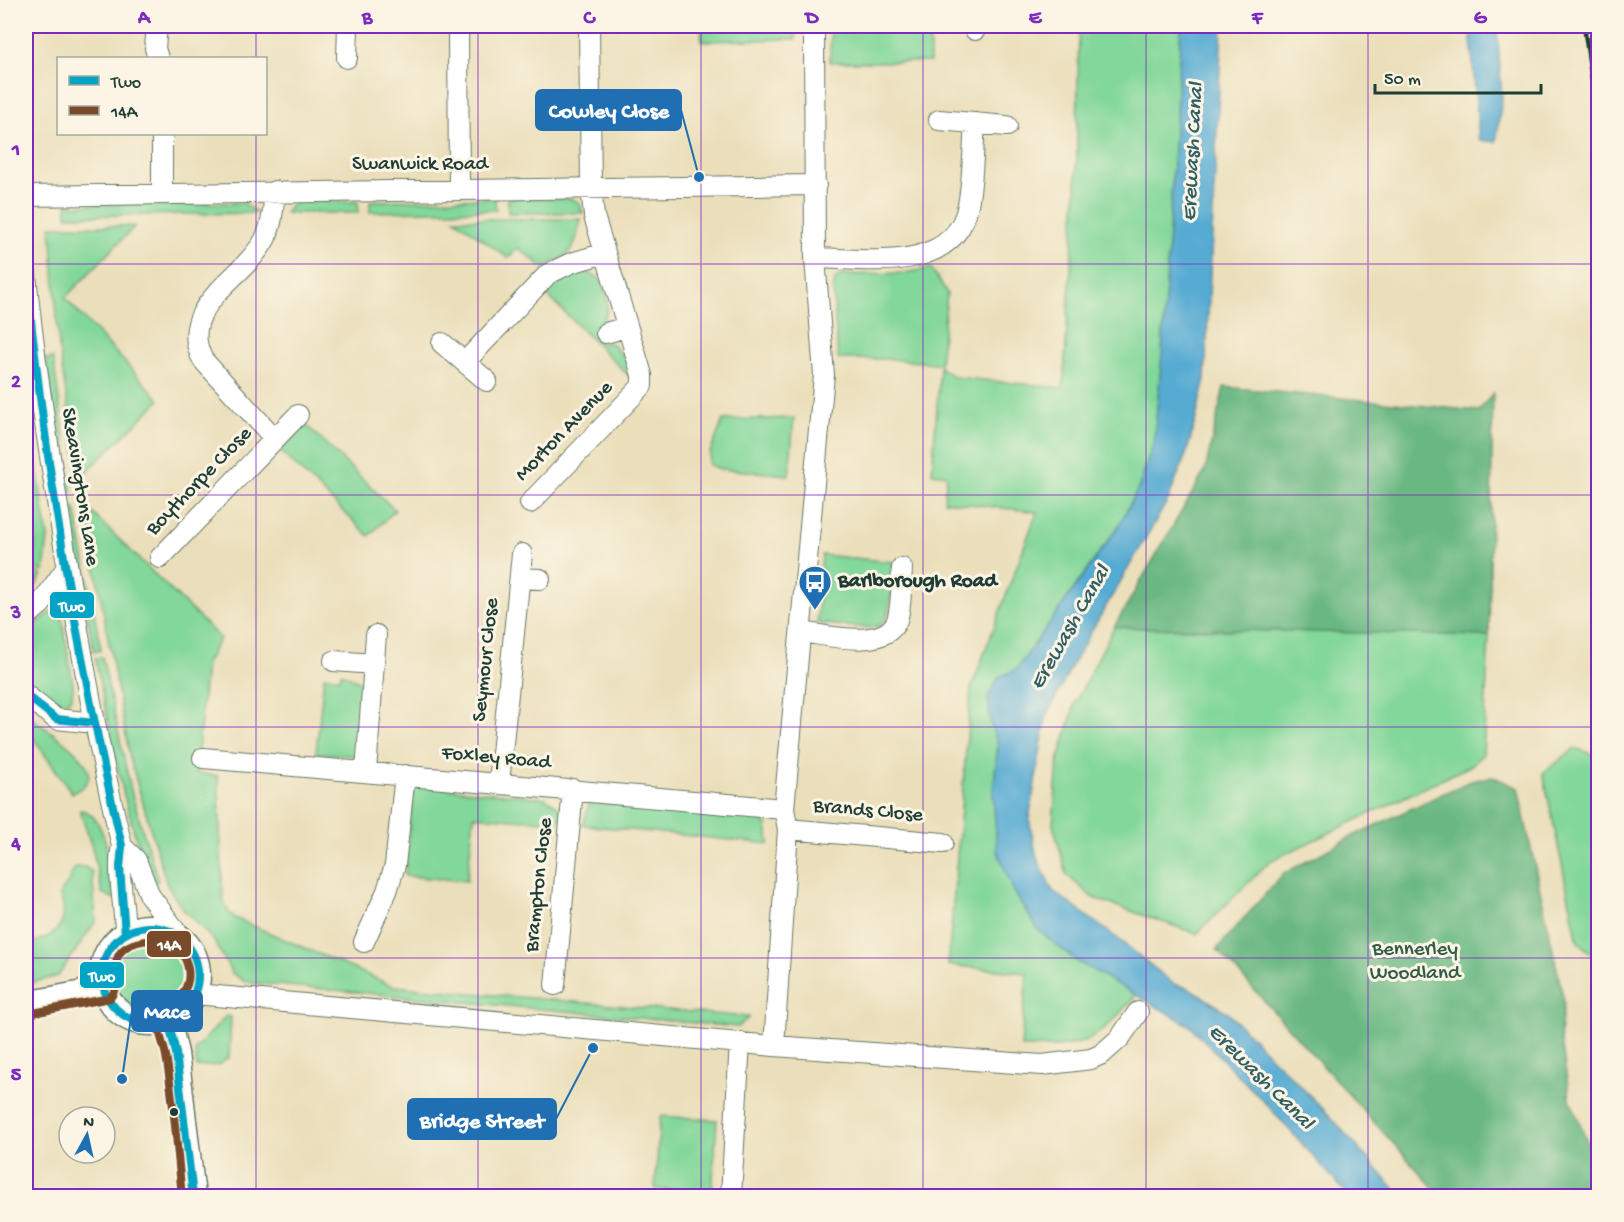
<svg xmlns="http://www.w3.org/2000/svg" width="1624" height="1222" viewBox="0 0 1624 1222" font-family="'Gochi Hand',sans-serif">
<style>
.green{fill:#82d79a;stroke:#508a67;stroke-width:1.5}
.forest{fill:#69b882;stroke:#447a5b;stroke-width:1.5}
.water{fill:#57abd3;stroke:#3b7484;stroke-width:1.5}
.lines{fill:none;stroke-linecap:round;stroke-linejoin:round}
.minor-casing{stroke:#667663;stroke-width:22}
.tertiary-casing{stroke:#667663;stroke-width:27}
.minor{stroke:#fff;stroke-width:20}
.tertiary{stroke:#fff;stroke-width:24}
.rail{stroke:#1f3d34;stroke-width:4.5}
.bus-1-casing{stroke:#fcf5e5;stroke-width:12}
.bus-2-casing{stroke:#fcf5e5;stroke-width:12}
.bus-1{stroke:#02a4c6;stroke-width:8}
.bus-2{stroke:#7a4b2a;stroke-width:8}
.grid{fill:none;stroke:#7b2cbf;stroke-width:1.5;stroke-opacity:0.55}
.bus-dot{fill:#1f3d34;stroke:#fcf5e5;stroke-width:2}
.labels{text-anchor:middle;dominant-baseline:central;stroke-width:6;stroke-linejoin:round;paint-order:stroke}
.street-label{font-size:21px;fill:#1f3d34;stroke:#fcf5e5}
.poi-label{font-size:21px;font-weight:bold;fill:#1f3d34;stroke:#fcf5e5;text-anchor:start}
.park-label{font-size:21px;fill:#335c48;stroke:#fcf5e5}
.water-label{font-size:22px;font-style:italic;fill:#305e64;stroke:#fcf5e5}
.leader{fill:none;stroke:#1f6fb2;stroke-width:2}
.callout-dot{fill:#1f6fb2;stroke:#fcf5e5;stroke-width:2}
.callout{fill:#1f6fb2;stroke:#1f6fb2;stroke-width:2}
.callout-label{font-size:22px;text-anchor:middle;font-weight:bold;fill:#fff}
.line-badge{stroke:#fcf5e5;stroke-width:2}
.badge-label{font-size:16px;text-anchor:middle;font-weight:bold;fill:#fff}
.neatline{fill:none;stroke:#7b2cbf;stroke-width:2}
.grid-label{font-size:20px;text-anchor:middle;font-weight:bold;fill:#7b2cbf}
</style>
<rect width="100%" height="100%" fill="#fcf5e5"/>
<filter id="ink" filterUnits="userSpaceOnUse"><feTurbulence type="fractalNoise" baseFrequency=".0167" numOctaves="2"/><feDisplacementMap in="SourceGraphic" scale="12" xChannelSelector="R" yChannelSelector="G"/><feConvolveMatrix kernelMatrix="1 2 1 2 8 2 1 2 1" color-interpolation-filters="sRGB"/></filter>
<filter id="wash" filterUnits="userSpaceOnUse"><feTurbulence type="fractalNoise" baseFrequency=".008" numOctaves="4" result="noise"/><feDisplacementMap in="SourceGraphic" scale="24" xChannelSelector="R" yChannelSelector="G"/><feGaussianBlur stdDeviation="1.35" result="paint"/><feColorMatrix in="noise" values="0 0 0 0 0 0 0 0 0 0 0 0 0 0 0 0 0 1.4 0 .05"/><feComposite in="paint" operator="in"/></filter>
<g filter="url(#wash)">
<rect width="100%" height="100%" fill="#ebdfbb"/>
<path class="green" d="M 702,26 L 796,26 L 796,39 L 701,41 Z
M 831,26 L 956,26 L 956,33 L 930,33 L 930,62 L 830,62 Z
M 1079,26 L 1181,26 L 1162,355 L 1154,441 L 1139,487 L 1118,527 L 1016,670 L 999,677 L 990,722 L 998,745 L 993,793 L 1014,892 L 1039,931 L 1078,962 L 1137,994 C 1095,1043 1086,1049 1021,1047 L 1027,973 L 948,965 L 971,689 L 1037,512 L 944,501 L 947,475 L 932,473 L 940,367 L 954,377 L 1063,388 L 1076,193 Z
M 495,198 L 496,210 L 370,212 L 370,201 Z
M 508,198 L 573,199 L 580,204 L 583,213 L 508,213 Z
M 301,201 L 358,202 L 358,213 L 285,213 L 290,206 Z
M 243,203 L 258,213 L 67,216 L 67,205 Z
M 455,219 L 581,219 C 573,253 575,251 544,268 L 518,248 L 508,258 Z
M 51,226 L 135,226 L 65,298 L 160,400 L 79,479 L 59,348 Z
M 931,268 L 947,293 L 940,364 L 890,359 L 838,359 L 833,288 L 835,280 L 841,275 L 904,273 Z
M 585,271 L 599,278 C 609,295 613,315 595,327 L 599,343 L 611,343 L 623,356 L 628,354 L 635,382 L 543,291 L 567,274 Z
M 53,358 L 72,492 L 66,493 L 46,359 Z
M 26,403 L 48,537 L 44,572 L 32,567 L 35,541 L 26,475 Z
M 794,418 L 789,475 L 720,469 L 709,465 L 710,453 L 723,420 Z
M 306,425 L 395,510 L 369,536 L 280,451 Z
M 84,505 L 220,638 L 206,664 L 196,773 L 218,776 L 223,899 L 229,913 L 237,919 L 393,986 L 749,1017 L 738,1027 L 245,982 L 232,973 L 214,941 L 182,908 L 167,885 L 130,759 Z
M 75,508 L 101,650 L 94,652 L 68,509 Z
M 822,555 L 894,562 C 887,638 893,631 817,623 Z
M 31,570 L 42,575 L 26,602 L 26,578 Z
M 53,611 L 62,618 L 73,685 L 72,698 C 57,711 38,688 26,679 L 26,631 Z
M 1114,627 L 1489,636 L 1483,754 L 1470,766 L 1270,861 L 1197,934 L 1093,898 L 1067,875 L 1053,825 L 1058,762 L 1076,701 Z
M 102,657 L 132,795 L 158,881 L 152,883 C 123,812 111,733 95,658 Z
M 341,673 L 359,681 L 364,688 L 358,756 L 316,753 L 324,676 L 340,678 Z
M 26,714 C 41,727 124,772 72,793 L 26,728 Z
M 1575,748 L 1598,756 L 1598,959 L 1578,942 L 1543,773 Z
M 419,786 L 545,798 L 560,808 L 563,817 L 556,822 L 474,816 L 467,881 L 405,876 L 412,796 L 414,789 Z
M 594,802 L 760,818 L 767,825 L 769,844 L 583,825 L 589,804 Z
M 80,810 C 108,812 112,877 114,899 L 102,893 L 93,851 Z
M 76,867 L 85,867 L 92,872 L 96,921 L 58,976 L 26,984 L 26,943 C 53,940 73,923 59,894 L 71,879 L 69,877 Z
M113 974a37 37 0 1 1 74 0a37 37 0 1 1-74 0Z
M 226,1016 L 231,1017 L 229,1057 L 218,1065 L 197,1067 L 195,1050 Z
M 660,1116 L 717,1120 L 712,1193 L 655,1189 Z"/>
<path class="forest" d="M 1224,387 L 1479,411 L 1493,393 L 1489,636 L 1114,627 L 1205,471 Z
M 1492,776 L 1518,788 L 1564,1001 L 1560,1034 L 1570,1099 L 1598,1168 L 1598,1196 L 1441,1196 L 1217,949 L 1283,874 L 1355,835 L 1468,782 Z"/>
<path class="water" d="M 1181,26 L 1222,26 L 1205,379 L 1196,418 L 1187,452 L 1168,500 L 1074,661 L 1046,718 L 1029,819 L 1037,858 L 1053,891 L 1117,938 L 1174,984 L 1189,988 L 1227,1012 L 1328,1114 L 1401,1196 L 1349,1196 L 1267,1105 L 1189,1025 L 1078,962 L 1039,931 L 1014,892 L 997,850 L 993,793 L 998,745 L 990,722 L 988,697 L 999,677 L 1016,670 L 1118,527 L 1139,487 L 1154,441 L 1162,355 Z
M 1470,26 L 1497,26 L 1502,98 L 1496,142 L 1479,140 Z"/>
</g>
<g filter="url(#ink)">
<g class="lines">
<g class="minor-casing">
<path id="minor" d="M 157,26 L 155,48 L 158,58
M 458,26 L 459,188
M 975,26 L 975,30
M 347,58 L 348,26
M 939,120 L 1007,126
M 162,194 L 162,134
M 26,196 L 816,185
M 815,258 C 866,259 955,275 968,205 C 973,179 973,150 975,123
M 26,274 C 33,350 45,425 57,501 C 75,616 94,732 122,846 C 116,872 125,905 125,934
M 606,333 L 626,327
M 442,343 L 487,381
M 465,362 L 548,274 L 571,263 L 605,253
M 275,439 L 203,360 C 175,308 242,280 264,241 C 273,225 273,208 275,191
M 530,503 L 642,386 L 642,375 L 594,216 L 591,187 L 589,26
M 160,558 L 298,415
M 520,578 L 540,579
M 26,617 L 41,604 L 67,567
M 801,632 C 827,635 885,651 897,620 C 902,605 901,584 902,568
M 334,661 L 374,664
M 26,695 L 56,719 L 95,723
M 203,758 L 784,809
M 366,772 L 376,635
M 499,783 L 522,554
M 788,829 L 943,843
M 122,846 L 136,860 L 150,896 L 181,938
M 364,942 L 387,891 L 395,865 L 405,775
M 555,985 L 573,789
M 195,994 L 774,1046 L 1042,1065 L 1091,1059 L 1102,1054 L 1120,1038 L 1138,1012
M 774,1046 L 788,829 L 784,809 L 824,375 L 815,258 L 814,26
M 731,1196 L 740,1042"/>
</g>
<g class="tertiary-casing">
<path id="tertiary" d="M102 975a48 48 0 1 1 96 0a48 48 0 1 1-96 0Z
M 26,1004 L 104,989
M 168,1020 L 176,1053 L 193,1196"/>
</g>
<use href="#minor" class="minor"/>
<use href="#tertiary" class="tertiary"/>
<path class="rail" d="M 1584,26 L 1598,123"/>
<g class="bus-1-casing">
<path id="bus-1" d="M 26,274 C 45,465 78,659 122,846 L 120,867 L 125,934
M 26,695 L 56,719 L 95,723
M102 975a48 48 0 1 1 96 0a48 48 0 1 1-96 0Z
M 168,1020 L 176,1053 L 193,1196"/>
</g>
<g class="bus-2-casing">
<path id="bus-2" d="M 28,1014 L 110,998 C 123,984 107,961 125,948 C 145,935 179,938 187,964 C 197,999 158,1006 158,1020 C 157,1031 164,1044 166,1056 C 174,1102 177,1150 182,1196"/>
</g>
<use href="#bus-1" class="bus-1"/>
<use href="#bus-2" class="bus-2"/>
</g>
</g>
<path class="grid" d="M 256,26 L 256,58M 478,26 L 478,1196M 701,26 L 701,1196M 923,26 L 923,1196M 1146,26 L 1146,1196M 1368,26 L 1368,1196M 256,134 L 256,1196M 26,264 L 1598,264M 26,495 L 1598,495M 26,727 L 1598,727M 26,958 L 1598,958"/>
<defs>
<g id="bus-pin" transform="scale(1.725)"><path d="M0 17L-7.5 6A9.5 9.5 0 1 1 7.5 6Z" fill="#1f6fb2" stroke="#fcf5e5"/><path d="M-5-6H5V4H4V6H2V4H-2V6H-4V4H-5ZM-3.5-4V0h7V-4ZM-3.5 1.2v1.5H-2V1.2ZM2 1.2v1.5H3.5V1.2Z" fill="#fff"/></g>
</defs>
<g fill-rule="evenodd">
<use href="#bus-pin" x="815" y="582"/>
</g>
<circle class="bus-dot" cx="174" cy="1112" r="5"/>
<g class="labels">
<g class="street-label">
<text x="420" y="165">Swanwick Road</text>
<text transform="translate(565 432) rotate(-46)">Morton Avenue</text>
<text transform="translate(200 482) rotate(-46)">Boythorpe Close</text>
<text transform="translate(79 487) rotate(81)">Skeavingtons Lane</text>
<text transform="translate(487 660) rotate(-84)">Seymour Close</text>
<text transform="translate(496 759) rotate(5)">Foxley Road</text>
<text transform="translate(868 812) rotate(5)">Brands Close</text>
<text transform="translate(540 885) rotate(-84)">Brampton Close</text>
</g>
<g class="poi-label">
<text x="838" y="582">Barlborough Road</text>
</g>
<g class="park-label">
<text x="1415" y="950">Bennerley<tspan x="1415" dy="24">Woodland</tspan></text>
</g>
<g class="water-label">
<text transform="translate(1194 152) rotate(-87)">Erewash Canal</text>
<text transform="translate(1071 628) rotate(-60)">Erewash Canal</text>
<text transform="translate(1260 1078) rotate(45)">Erewash Canal</text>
</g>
</g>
<path class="leader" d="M699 177L681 110M122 1079L132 1011M593 1048L556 1119"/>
<g class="callout-dot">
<circle cx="699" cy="177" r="6"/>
<circle cx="122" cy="1079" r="6"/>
<circle cx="593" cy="1048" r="6"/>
</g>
<g class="callout">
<rect x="536" y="90" width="145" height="40" rx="6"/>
<rect x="132" y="991" width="70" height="40" rx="6"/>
<rect x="408" y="1099" width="148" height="40" rx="6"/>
</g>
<g class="callout-label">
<text x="609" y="117">Cowley Close</text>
<text x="167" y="1018">Mace</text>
<text x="482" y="1127">Bridge Street</text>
</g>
<g class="line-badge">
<rect x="49" y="591" width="46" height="28" rx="6" fill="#02a4c6"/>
<rect x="146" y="930" width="46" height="28" rx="6" fill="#7a4b2a"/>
<rect x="79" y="961" width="46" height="28" rx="6" fill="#02a4c6"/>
</g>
<g class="badge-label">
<text x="72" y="611">Two</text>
<text x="169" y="950">14A</text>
<text x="102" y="981">Two</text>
</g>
<rect width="1624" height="1222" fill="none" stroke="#fcf5e5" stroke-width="66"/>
<rect x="57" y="57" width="210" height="78" fill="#fcf5e5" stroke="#a4ab9e" stroke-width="1.5"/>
<rect x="69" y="76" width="30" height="9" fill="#02a4c6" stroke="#a4ab9e" stroke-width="1.5"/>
<text x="111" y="87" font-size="18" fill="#1f3d34">Two</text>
<rect x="69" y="106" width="30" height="9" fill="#7a4b2a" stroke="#a4ab9e" stroke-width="1.5"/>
<text x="111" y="117" font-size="18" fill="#1f3d34">14A</text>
<g transform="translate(87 1135) rotate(8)"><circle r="28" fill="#fcf5e5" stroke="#a4ab9e" stroke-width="1.5"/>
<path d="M0-4.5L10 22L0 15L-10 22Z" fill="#1f6fb2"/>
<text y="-9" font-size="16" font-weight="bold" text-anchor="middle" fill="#1f3d34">N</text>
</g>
<path d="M1375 84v9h166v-9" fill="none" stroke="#1f3d34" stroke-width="3"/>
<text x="1384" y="84" font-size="18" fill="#1f3d34" stroke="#fcf5e5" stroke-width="4.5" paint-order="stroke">50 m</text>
<rect x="33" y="33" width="1558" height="1156" class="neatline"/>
<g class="grid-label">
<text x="144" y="23">A</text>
<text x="367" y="23">B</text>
<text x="589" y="23">C</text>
<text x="812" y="23">D</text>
<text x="1035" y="23">E</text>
<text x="1257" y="23">F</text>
<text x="1480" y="23">G</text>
<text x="16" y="155">1</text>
<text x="16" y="387">2</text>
<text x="16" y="618">3</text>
<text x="16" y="849">4</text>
<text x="16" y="1080">5</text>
</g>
</svg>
